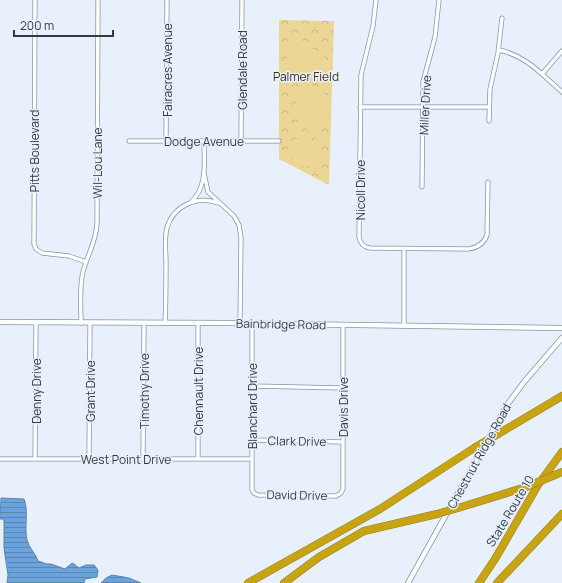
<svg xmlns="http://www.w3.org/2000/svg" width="562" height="583" viewBox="0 0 562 583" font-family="Manrope,sans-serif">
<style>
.park{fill:url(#park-crowns)}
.pitch{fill:#ebd695}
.water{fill:url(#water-rules);stroke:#5a84ae}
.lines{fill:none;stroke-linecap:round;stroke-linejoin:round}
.minor-casing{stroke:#8095aa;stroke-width:5}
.tertiary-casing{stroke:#8095aa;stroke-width:6}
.motorway-casing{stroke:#937f23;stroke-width:8}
.minor{stroke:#fff;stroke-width:3.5}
.tertiary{stroke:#fff;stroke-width:4.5}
.motorway{stroke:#c8a412;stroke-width:7}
.motorway-bridge-casing{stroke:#937f23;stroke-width:8;stroke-linecap:butt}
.motorway-bridge{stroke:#c8a412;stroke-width:7}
.labels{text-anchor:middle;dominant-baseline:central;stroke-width:3;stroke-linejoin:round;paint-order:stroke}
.street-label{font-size:12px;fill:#313a43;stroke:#e8f1fb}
.park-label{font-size:12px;fill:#3d3210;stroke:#e8f1fb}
</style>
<defs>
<pattern id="park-crowns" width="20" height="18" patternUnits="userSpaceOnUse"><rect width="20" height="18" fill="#ebd695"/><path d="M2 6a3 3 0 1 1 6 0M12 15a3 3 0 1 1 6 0" fill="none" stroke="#cab882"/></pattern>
<pattern id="water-rules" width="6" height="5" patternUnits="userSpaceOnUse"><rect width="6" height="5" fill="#6ba4dc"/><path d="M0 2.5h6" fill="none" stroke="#5987b4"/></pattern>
</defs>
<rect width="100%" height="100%" fill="#e8f1fb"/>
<path class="park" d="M 279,20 L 334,21 L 329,185 L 279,159 Z"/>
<path class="pitch" d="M 288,36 L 304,42 L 324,57 L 327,77 L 286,76 Z
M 303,80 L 330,97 L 328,116 L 294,112 Z
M 305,120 L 324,120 L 319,141 L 307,130 Z
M 295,139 L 305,139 L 317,147 L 320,158 L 305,167 L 285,152 Z"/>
<path class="water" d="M 1,498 L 24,499 C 29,511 24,527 27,540 C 29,548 36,554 38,561 L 47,564 L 51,564 L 65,569 L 72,563 L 74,564 L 79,568 L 86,565 L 94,565 L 98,570 L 97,577 L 85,579 L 84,583 L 7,583 L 8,575 L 4,548 L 4,521 L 3,519 L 0,519 Z
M 112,575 L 129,578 L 141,583 L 101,583 L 106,578 Z"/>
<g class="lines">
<g class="minor-casing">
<path id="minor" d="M 35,0 L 34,244 L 36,249 L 42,253 L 69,256 L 86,262
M 376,0 L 373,26 L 361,75 L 359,237 C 360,244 364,247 370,248 L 468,249 C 477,248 484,243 487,235 L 488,182
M 499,50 C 527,56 541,74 562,92
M 542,74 L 562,51
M 360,107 L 489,107
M 489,121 L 490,89 L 498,53 L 502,18
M 129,141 L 279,141
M 166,141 L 167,0
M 241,141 L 242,0
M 204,173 L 208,192 L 234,216 L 239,225 L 241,238 L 240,323
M 422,187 L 423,82 L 435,37 L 439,0
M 191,202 C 208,187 204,161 204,141
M 81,323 C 81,306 79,288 83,272 C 87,256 96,242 97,224 L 98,0
M 165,323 C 166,303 166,282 166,262 C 166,251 164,239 167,228 C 173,206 197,195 218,203
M 252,324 L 252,490 L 254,493 L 258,495 L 336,496 L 341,493 L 343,489 L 343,325
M 404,326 L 404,249
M 252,386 L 343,388
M 252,440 L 343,442
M 0,459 L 251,459
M 35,459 L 36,323
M 89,459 L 90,323
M 143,459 L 144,323
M 198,459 L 198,323"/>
</g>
<g class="tertiary-casing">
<path id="tertiary" d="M 0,322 L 227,323 L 562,328
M 408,583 L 507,405 L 524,382 L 562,338"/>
</g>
<g class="motorway-casing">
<path id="motorway" d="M 498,434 L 562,396
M 555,475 L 562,472
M 458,508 L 526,487
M 248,583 L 380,509 L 474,448
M 284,583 L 319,557 L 364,531 L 437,514
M 479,583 L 495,559 L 538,485 L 562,452
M 497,583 L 562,514"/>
</g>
<use href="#minor" class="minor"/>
<use href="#tertiary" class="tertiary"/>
<use href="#motorway" class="motorway"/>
<g class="motorway-bridge-casing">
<path id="motorway-bridge" d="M 474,448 L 498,434
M 526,487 L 555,475
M 437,514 L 458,508"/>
</g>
<use href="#motorway-bridge" class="motorway-bridge"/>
</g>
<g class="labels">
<g class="street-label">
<text transform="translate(167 70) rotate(-90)">Fairacres Avenue</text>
<text transform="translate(242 70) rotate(-90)">Glendale Road</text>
<text transform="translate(425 105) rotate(-87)">Miller Drive</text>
<text x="204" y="141">Dodge Avenue</text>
<text transform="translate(34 151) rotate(-90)">Pitts Boulevard</text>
<text transform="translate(97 163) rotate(-90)">Wil-Lou Lane</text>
<text transform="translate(360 190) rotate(-90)">Nicoll Drive</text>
<text transform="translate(281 324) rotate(1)">Bainbridge Road</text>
<text transform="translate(36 391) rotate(-90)">Denny Drive</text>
<text transform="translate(90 391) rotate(-90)">Grant Drive</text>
<text transform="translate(144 391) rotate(-90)">Timothy Drive</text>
<text transform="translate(198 391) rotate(-90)">Chennault Drive</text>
<text transform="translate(252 406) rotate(-90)">Blanchard Drive</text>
<text transform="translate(343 407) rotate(-90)">Davis Drive</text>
<text transform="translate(297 441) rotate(1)">Clark Drive</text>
<text transform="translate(479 456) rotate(-61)">Chestnut Ridge Road</text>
<text x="126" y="459">West Point Drive</text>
<text transform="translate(297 495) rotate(1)">David Drive</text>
<text transform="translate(510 511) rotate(-59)">State Route 10</text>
</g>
<g class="park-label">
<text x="306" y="76">Palmer Field</text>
</g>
</g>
<path d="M14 30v6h99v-6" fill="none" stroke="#313a43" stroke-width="2"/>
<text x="20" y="30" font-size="12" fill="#313a43" stroke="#e8f1fb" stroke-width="3" paint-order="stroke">200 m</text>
</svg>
